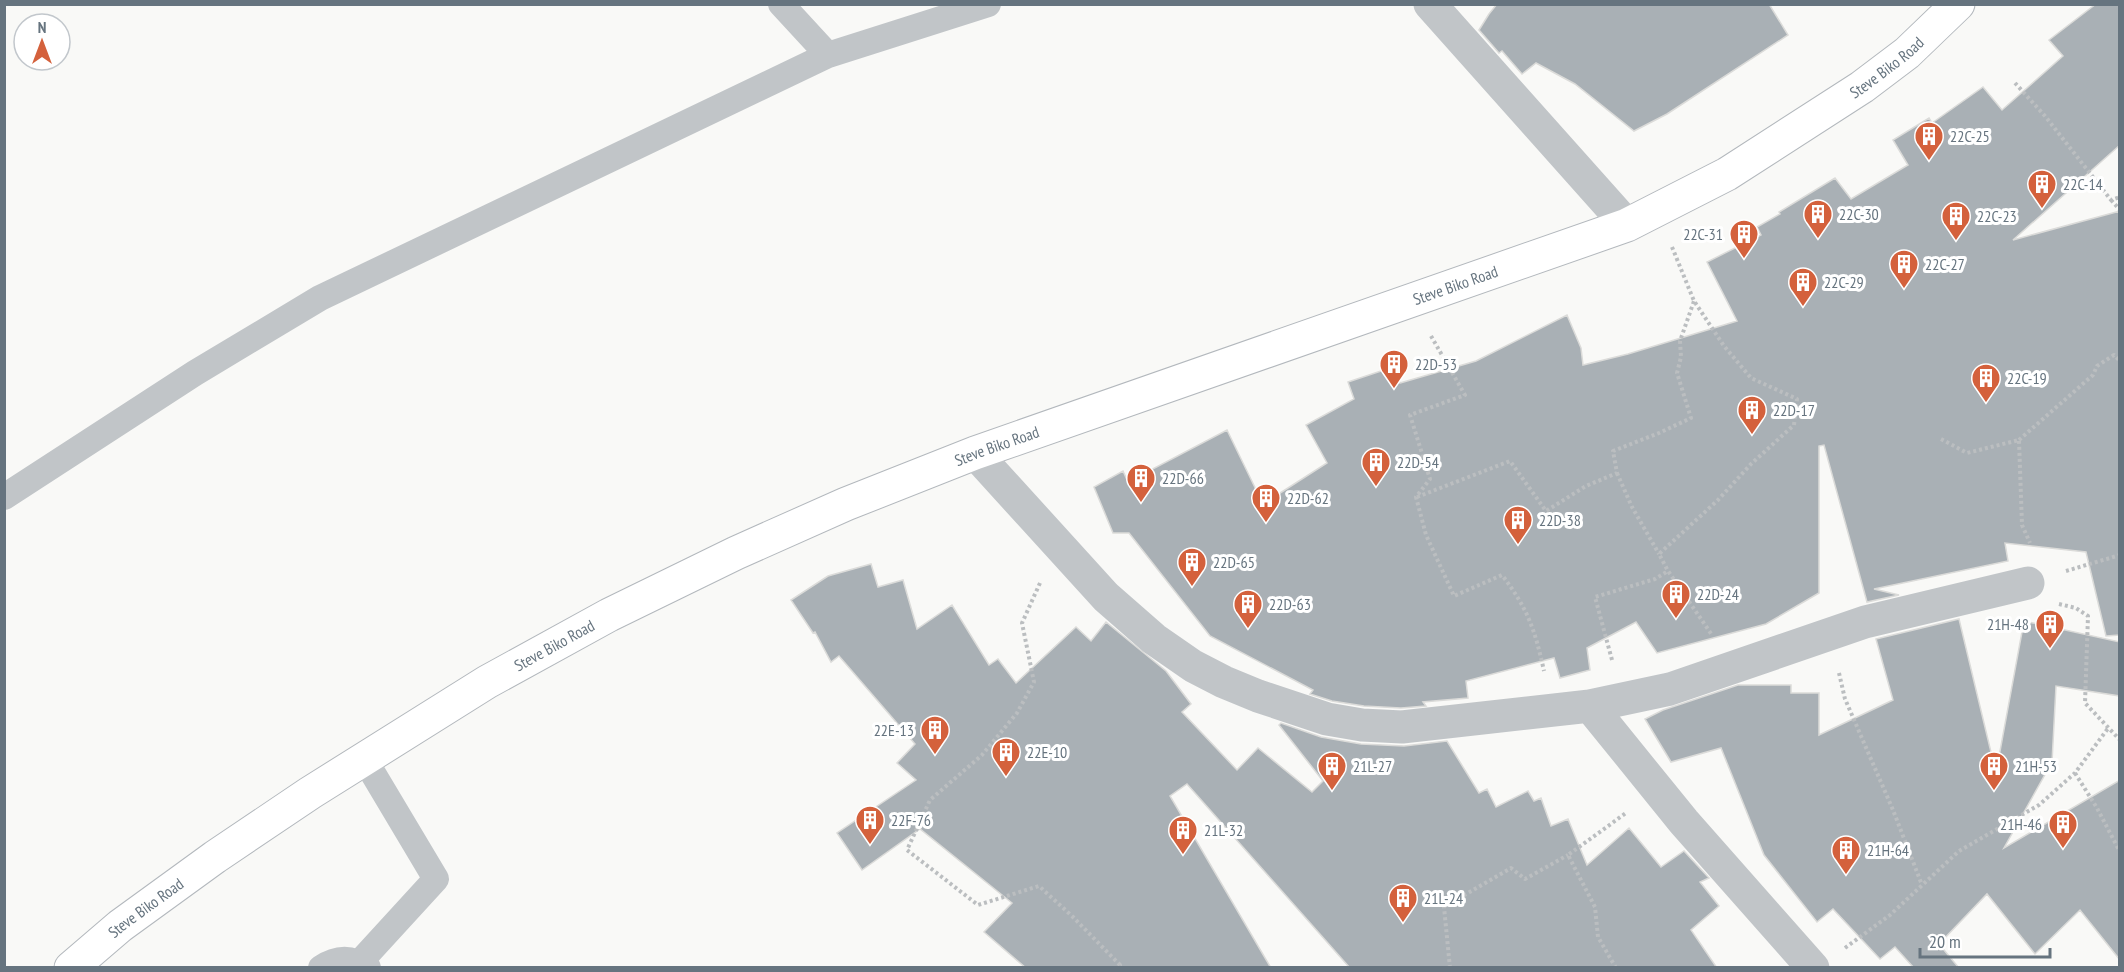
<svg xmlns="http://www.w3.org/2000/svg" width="2124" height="972" viewBox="0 0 2124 972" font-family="'PT Sans Narrow',sans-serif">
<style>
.building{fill:#a9b0b5;stroke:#dbdbd9;stroke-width:1.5}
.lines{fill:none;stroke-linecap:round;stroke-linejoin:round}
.secondary-casing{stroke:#b3b8bd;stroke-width:35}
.path{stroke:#bbbec0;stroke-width:4;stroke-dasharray:3 3;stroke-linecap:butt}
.lane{stroke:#c1c5c8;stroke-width:26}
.street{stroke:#c1c5c8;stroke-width:33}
.secondary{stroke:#fff;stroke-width:33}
.labels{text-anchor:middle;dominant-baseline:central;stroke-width:6;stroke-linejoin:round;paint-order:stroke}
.street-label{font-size:16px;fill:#66747f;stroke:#fff}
.poi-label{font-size:16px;fill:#66747f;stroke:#fff;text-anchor:start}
</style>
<rect width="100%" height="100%" fill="#f9f9f7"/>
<path class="building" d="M 1497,4 L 1769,4 L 1788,35 L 1667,114 L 1634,131 L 1575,84 L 1536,63 L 1522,74 L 1502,51 L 1499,53 L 1479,30 L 1489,14 Z
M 2096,4 L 2120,4 L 2120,145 L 2013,240 L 2120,211 L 2120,635 L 2106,636 L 2086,552 L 2005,543 L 2008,561 L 1874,589 L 1899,595 L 1867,602 L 1824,445 L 1819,446 L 1819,593 L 1766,624 L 1657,653 L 1636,622 L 1587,648 L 1590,670 L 1560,678 L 1554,658 L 1466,681 L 1468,698 L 1423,702 L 1426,706 L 1401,708 L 1364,706 L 1332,701 L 1310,694 L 1313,690 L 1210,636 L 1129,533 L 1113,533 L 1094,487 L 1123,471 L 1128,482 L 1227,430 L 1263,504 L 1327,463 L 1306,425 L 1354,399 L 1348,382 L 1396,366 L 1400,383 L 1476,361 L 1567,315 L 1581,348 L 1583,365 L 1628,354 L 1737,321 L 1707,262 L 1761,235 L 1757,227 L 1780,214 L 1779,212 L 1835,178 L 1851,199 L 1908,165 L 1893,140 L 1929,118 L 1932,123 L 1983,87 L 2002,110 L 2063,56 L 2049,40 Z
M 871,564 L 878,587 L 903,580 L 917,629 L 952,605 L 989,665 L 998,659 L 1016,683 L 1076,627 L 1091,641 L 1106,622 L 1166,671 L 1191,704 L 1182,712 L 1237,770 L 1258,748 L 1312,792 L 1323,781 L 1279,725 L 1281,723 L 1321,737 L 1361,744 L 1404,746 L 1447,741 L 1479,793 L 1487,789 L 1496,807 L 1528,791 L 1534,801 L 1541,798 L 1551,826 L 1568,819 L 1587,865 L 1629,828 L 1661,867 L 1684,851 L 1709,878 L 1700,882 L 1719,906 L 1691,930 L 1717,968 L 1350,968 L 1187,784 L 1170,796 L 1271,968 L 1026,968 L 984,932 L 1012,903 L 920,829 L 862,870 L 837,833 L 916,780 L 897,763 L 915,744 L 839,656 L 831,662 L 815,632 L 813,633 L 791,600 L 828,576 Z
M 1959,619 L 1996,773 L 2024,621 L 2120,642 L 2120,696 L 2056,686 L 2052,762 L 2004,848 L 2120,780 L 2120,960 L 2080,910 L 2035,954 L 1987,894 L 1939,944 L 1959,968 L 1914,968 L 1895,947 L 1880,959 L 1833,909 L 1817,922 L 1764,855 L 1721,748 L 1671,762 L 1645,719 L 1663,710 L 1738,685 L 1791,685 L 1791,693 L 1819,693 L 1819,735 L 1893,700 L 1876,639 Z"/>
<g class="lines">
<g class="secondary-casing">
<g id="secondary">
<path id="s1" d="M 71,968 L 120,926 L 215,857 L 310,793 L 487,682 L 609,615 L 736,553 L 846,504 L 975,453 L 1627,225 L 1727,174 L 1862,87 L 1907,53 L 1958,4"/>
</g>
</g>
<path class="path" d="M 2015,83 L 2045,116 L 2111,200 L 2120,197
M 2111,200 L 2120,210
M 1672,247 L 1694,301 L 1724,346 L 1751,378 L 1797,399 L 1794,425 L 1751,464 L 1718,500 L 1659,554 L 1668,571 L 1712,635
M 1431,336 L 1465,395 L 1410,415 L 1430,479 L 1416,497 L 1426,535 L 1454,596 L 1502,575 C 1528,609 1535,630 1544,671
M 1941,439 L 1967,453 L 2019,440 L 2022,525 L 2030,543
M 2019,440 L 2093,375 L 2097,366 L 2114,355 L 2120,361
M 1617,473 L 1632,507 L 1659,554
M 1417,497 L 1510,461 L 1546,511 L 1586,486 L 1617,473 L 1613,451 L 1659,433 L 1691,418 L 1677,373 L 1681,357 L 1680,341 L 1694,301
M 2066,571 L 2120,555
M 1040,583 L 1022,623 L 1034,682 L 1017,713 L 982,755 L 930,800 L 907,850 L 978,905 L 1039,886 L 1073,917 L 1120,965 L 1118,968
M 2059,604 L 2076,608 L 2088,616 L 2085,703 L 2120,740
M 1612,660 L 1595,597 L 1655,579 L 1668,571
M 1839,673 L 1845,699 L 1893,810 L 1922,885
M 2075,773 L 2097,808 L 2120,852
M 1845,948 L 1890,915 L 1959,851 L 2039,805 L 2075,773 L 2109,727
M 1450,968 L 1444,907 L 1511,868 L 1525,879 L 1568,855
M 1616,968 L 1598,937 L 1595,907 L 1568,855 L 1626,813"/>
<path class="lane" d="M 781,4 L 828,55
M 4,497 L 195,373 L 320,298 L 828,55 L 988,4
M 360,962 L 436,879 L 365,760
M 321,968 C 337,957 352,957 368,968"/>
<path class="street" d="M 1430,4 L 1627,225
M 975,453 L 1106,597 L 1154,639 L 1193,666 L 1224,682 L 1258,696 L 1327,719 L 1362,725 L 1402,727 L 1590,706 L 1670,689 L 1865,622 L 2028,583
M 1590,706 L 1684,822 L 1813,968"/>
<use href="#secondary" class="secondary"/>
</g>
<defs>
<g id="building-pin" transform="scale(1.5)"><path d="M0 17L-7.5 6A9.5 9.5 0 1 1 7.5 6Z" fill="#d4613c" stroke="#fff"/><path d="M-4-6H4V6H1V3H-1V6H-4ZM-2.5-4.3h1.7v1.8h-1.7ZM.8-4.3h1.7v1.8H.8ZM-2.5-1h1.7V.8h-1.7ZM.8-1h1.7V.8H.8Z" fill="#fff"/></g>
</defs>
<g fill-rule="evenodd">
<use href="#building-pin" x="1929" y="136"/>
<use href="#building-pin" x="2042" y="184"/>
<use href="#building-pin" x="1818" y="214"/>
<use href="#building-pin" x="1956" y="216"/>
<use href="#building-pin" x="1744" y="234"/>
<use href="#building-pin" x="1904" y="264"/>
<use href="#building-pin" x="1803" y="282"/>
<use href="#building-pin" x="1394" y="364"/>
<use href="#building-pin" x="1986" y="378"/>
<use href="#building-pin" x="1752" y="410"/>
<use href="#building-pin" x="1376" y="462"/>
<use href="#building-pin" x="1141" y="478"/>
<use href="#building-pin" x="1266" y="498"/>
<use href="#building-pin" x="1518" y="520"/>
<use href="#building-pin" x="1192" y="562"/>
<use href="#building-pin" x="1676" y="594"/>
<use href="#building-pin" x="1248" y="604"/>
<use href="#building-pin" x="2050" y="624"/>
<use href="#building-pin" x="935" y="730"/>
<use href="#building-pin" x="1006" y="752"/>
<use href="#building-pin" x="1332" y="766"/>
<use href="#building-pin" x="1994" y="766"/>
<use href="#building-pin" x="870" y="820"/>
<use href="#building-pin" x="2063" y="824"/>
<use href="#building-pin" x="1183" y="830"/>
<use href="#building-pin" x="1846" y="850"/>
<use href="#building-pin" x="1403" y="898"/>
</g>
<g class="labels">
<g class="street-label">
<text stroke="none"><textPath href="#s1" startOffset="2040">Steve Biko Road</textPath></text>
<text stroke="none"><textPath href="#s1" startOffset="1554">Steve Biko Road</textPath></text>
<text stroke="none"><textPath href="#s1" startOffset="1068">Steve Biko Road</textPath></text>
<text stroke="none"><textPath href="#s1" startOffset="582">Steve Biko Road</textPath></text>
<text stroke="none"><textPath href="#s1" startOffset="96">Steve Biko Road</textPath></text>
</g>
<g class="poi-label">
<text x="1950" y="136">22C-25</text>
<text x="2063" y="184">22C-14</text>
<text x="1839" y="214">22C-30</text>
<text x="1977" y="216">22C-23</text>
<text x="1723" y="234" text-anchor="end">22C-31</text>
<text x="1925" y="264">22C-27</text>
<text x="1824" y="282">22C-29</text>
<text x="1415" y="364">22D-53</text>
<text x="2007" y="378">22C-19</text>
<text x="1773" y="410">22D-17</text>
<text x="1397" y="462">22D-54</text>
<text x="1162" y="478">22D-66</text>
<text x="1287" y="498">22D-62</text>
<text x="1539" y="520">22D-38</text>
<text x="1213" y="562">22D-65</text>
<text x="1697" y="594">22D-24</text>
<text x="1269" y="604">22D-63</text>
<text x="2029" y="624" text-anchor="end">21H-48</text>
<text x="914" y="730" text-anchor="end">22E-13</text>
<text x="1027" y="752">22E-10</text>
<text x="1353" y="766">21L-27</text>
<text x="2015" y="766">21H-53</text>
<text x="891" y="820">22F-76</text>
<text x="2042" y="824" text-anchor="end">21H-46</text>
<text x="1204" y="830">21L-32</text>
<text x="1867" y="850">21H-64</text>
<text x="1424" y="898">21L-24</text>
</g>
</g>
<rect width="2124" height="972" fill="none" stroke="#66747f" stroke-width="12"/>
<g transform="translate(42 42)"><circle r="28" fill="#ffffff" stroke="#c2c7cc" stroke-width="1.5"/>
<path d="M0-4.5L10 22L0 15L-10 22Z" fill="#d4613c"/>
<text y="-9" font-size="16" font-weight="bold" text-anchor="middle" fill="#66747f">N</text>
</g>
<path d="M1920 948v9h130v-9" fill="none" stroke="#66747f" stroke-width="3"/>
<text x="1929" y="948" font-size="18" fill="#66747f" stroke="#ffffff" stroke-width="4.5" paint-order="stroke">20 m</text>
</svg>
